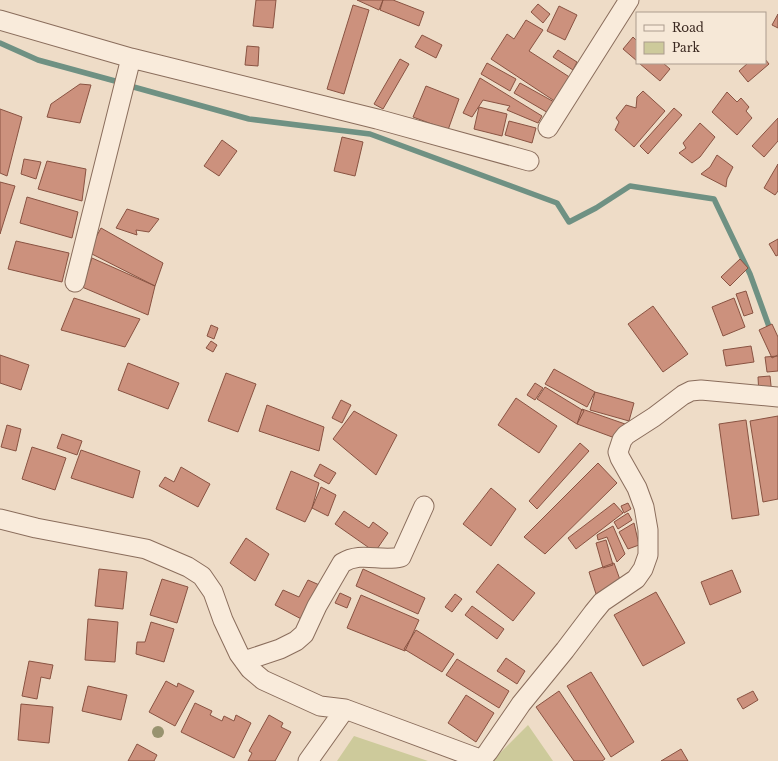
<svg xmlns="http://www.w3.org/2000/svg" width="778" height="761" viewBox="0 0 778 761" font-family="'Libre Baskerville',serif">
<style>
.green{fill:#cdca9b}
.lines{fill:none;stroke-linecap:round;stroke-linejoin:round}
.stream{stroke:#6f9183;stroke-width:5.5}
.building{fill:#cc917d;stroke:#895342}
.minor-casing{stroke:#8a6d5c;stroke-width:21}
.minor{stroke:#f9ebdb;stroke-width:19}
.tree{fill:#98936f}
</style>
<rect width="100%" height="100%" fill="#eedcc7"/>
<path class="green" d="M 528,725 L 553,761 L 492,761 Z
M 354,736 L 428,761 L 337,761 Z"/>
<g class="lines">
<path class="stream" d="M 0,43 L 38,60 L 115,81
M 130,86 L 249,119 L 370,134 L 557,203 L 569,222 L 596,208 L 630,186 L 714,199 L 750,274 L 771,332"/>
</g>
<path class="building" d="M 256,0 L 276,0 L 273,28 L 253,26 Z
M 357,0 L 383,0 L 379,10 Z
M 383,0 L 393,0 L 424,12 L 419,26 L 380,10 Z
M 538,4 L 550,14 L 543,23 L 531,12 Z
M 353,5 L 369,10 L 344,94 L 327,89 Z
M 559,6 L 577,15 L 565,40 L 547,31 Z
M 778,14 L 778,28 L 772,25 Z
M 526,20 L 543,30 L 529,51 L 571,78 L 556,102 L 491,59 L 507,34 L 514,39 Z
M 422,35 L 442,45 L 436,58 L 415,47 Z
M 633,37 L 637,41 L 637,61 L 623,49 Z
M 247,46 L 259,47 L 258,66 L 245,65 Z
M 558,50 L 577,62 L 573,70 L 553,57 Z
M 400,59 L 409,64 L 383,109 L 374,104 Z
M 765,59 L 769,64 L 748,82 L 739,71 L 748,63 L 765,63 Z
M 487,63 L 516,79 L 510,91 L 481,74 Z
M 639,63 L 663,63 L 670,69 L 660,81 Z
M 480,78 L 542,116 L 538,123 L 507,110 L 510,106 L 483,100 L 472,117 L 463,113 Z
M 520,83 L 556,103 L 550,114 L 514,93 Z
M 80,84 L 91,85 L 80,123 L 47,117 L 51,104 Z
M 426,86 L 459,99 L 448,130 L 413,117 Z
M 643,91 L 665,111 L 634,147 L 615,130 L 619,122 L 616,118 L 626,105 L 636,108 L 637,97 Z
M 727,92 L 737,102 L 741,98 L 749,107 L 746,111 L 752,118 L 737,135 L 712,112 Z
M 479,107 L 507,114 L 502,136 L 474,129 Z
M 674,108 L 682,115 L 648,154 L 640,146 Z
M 0,109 L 22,117 L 7,176 L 0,173 Z
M 778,118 L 778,141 L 764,157 L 752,146 Z
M 509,121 L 536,128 L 532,143 L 505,135 Z
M 700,123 L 715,137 L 700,157 L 692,163 L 679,153 L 686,148 L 683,143 Z
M 342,137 L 363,142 L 355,176 L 334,171 Z
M 222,140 L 237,151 L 219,176 L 204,166 Z
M 717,155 L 733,167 L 727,179 L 726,187 L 701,174 L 710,167 Z
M 24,159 L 41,162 L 36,179 L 21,174 Z
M 47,161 L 86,169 L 82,201 L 38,189 Z
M 778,164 L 778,191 L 775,195 L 764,188 Z
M 0,182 L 15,186 L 0,234 Z
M 27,197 L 78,212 L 72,238 L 20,223 Z
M 127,209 L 159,219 L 149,232 L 136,230 L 137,235 L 116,228 Z
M 101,228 L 163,263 L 155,286 L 88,252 Z
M 778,239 L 778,255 L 776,256 L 769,244 Z
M 16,241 L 69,253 L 62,282 L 8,269 Z
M 92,258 L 155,286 L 148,315 L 82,287 Z
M 740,259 L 748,268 L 730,286 L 721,277 Z
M 746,291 L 753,313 L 744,316 L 736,294 Z
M 74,298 L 140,319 L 125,347 L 61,330 Z
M 734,298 L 745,327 L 723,336 L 712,307 Z
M 653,306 L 688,354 L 663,372 L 628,324 Z
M 772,324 L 778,337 L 778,355 L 772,358 L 759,330 Z
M 211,325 L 218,328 L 214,339 L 207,336 Z
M 211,341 L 217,345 L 213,352 L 206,348 Z
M 751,346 L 754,362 L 726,366 L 723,350 Z
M 0,355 L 29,365 L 21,390 L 0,383 Z
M 778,356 L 778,371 L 767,372 L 765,357 Z
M 128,363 L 179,383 L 168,409 L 118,390 Z
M 554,369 L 595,392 L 587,407 L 545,384 Z
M 226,373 L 256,384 L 238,432 L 208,421 Z
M 770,376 L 772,395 L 759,396 L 758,377 Z
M 535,383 L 543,388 L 535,400 L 527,395 Z
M 545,387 L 584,411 L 577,424 L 537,399 Z
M 595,392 L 634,403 L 629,421 L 590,410 Z
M 516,398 L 557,426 L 539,453 L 498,425 Z
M 341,400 L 351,405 L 342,423 L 332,418 Z
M 267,405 L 324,427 L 319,451 L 259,431 Z
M 582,409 L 628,425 L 623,441 L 577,424 Z
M 354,411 L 397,435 L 376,475 L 333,439 Z
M 778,416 L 778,499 L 763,502 L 750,421 Z
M 746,420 L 759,515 L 732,519 L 719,424 Z
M 7,425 L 21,429 L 16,451 L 1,447 Z
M 62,434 L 82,441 L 77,455 L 57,448 Z
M 580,443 L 589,451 L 537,509 L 529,501 Z
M 32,447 L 66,458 L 55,490 L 22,479 Z
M 81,450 L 140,471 L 133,498 L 71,478 Z
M 598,463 L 617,483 L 545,554 L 524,537 Z
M 320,464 L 336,473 L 329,484 L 314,476 Z
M 181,467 L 210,484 L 198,507 L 159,486 L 165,477 L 174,482 Z
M 291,471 L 319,483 L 312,508 L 305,522 L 276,509 Z
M 321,487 L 336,495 L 328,516 L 312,508 Z
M 491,488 L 516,509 L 491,546 L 463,524 Z
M 614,503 L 623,513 L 576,549 L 568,538 Z
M 628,503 L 631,509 L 624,513 L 621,506 Z
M 344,511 L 369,528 L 373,522 L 388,533 L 375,552 L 335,524 Z
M 628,513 L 632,520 L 618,529 L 614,522 Z
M 634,523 L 639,545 L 628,549 L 619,532 Z
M 613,526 L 625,554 L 617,562 L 607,537 L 598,540 L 597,535 Z
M 246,538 L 269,554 L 255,581 L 230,563 Z
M 606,540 L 613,565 L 603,568 L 596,543 Z
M 614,563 L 623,588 L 597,597 L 589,572 Z
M 498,564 L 535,593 L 513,621 L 476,592 Z
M 99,569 L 127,572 L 123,609 L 95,606 Z
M 363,569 L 425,598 L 418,614 L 356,586 Z
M 732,570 L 741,592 L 710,605 L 701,582 Z
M 162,579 L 188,587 L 177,623 L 150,615 Z
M 308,580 L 324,587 L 305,621 L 275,605 L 283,590 L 299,597 Z
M 656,592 L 685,643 L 643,666 L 614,615 Z
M 340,593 L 351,598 L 347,608 L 335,603 Z
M 455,594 L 462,599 L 452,612 L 445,607 Z
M 361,595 L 419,620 L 405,651 L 347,628 Z
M 472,606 L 504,629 L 497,639 L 465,615 Z
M 88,619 L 118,622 L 115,662 L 85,660 Z
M 151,622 L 174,629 L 164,662 L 136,654 L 137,642 L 145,642 Z
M 416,630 L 454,654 L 442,672 L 404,649 Z
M 506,658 L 525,671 L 517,684 L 497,671 Z
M 457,659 L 509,691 L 499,708 L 446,675 Z
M 29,661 L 53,665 L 50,679 L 41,677 L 37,699 L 22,696 Z
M 591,672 L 634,742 L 611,757 L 567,686 Z
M 166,681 L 177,687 L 178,683 L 194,691 L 175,726 L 149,712 Z
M 88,686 L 127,695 L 121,720 L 82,711 Z
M 559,691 L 605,759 L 602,761 L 574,761 L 536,707 Z
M 753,691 L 758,700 L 743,709 L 737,699 Z
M 466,695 L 494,713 L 476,742 L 448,723 Z
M 195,703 L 212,711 L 210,715 L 222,721 L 224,716 L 234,721 L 236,715 L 251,723 L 234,758 L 181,732 Z
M 21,704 L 53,707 L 49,743 L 18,740 Z
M 269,715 L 283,723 L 281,727 L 291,732 L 275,761 L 248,761 L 252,753 L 249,751 Z
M 137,744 L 157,755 L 154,761 L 128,761 Z
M 681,749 L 688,761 L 661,761 Z"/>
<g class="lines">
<g class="minor-casing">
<path id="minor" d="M 0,20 L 131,58 L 377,119 L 529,161
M 548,128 L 629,0
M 75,282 L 131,58
M 0,519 L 36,528 L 146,549 L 188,567 L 202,576 L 213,592 L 223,620 L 239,654 L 250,669 L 263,680 L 320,706 L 345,709 L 477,758 L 483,758 L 488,752 L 521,704 L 565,650 L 593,613 L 602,602 L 636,579 L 643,569 L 648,555 L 648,530 L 644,507 L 637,488 L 620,458 L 618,452 L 622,440 L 626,435 L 654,417 L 683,395 L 691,391 L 701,390 L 778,397
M 244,661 L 280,649 L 296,641 L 304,634 L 317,606 L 342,563 C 361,551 380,562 401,557 L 424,506
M 308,761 L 345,709"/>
</g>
<use href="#minor" class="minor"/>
</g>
<circle class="tree" cx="158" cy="732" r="6"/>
<rect x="636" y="12" width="130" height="52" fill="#f6e8d7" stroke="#ab9b8e"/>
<rect x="644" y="25" width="20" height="6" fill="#f9ebdb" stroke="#ab9b8e"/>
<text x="672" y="32" font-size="12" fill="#3a2820">Road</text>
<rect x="644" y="42" width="20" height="12" fill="#cdca9b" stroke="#ab9b8e"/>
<text x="672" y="52" font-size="12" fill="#3a2820">Park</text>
</svg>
